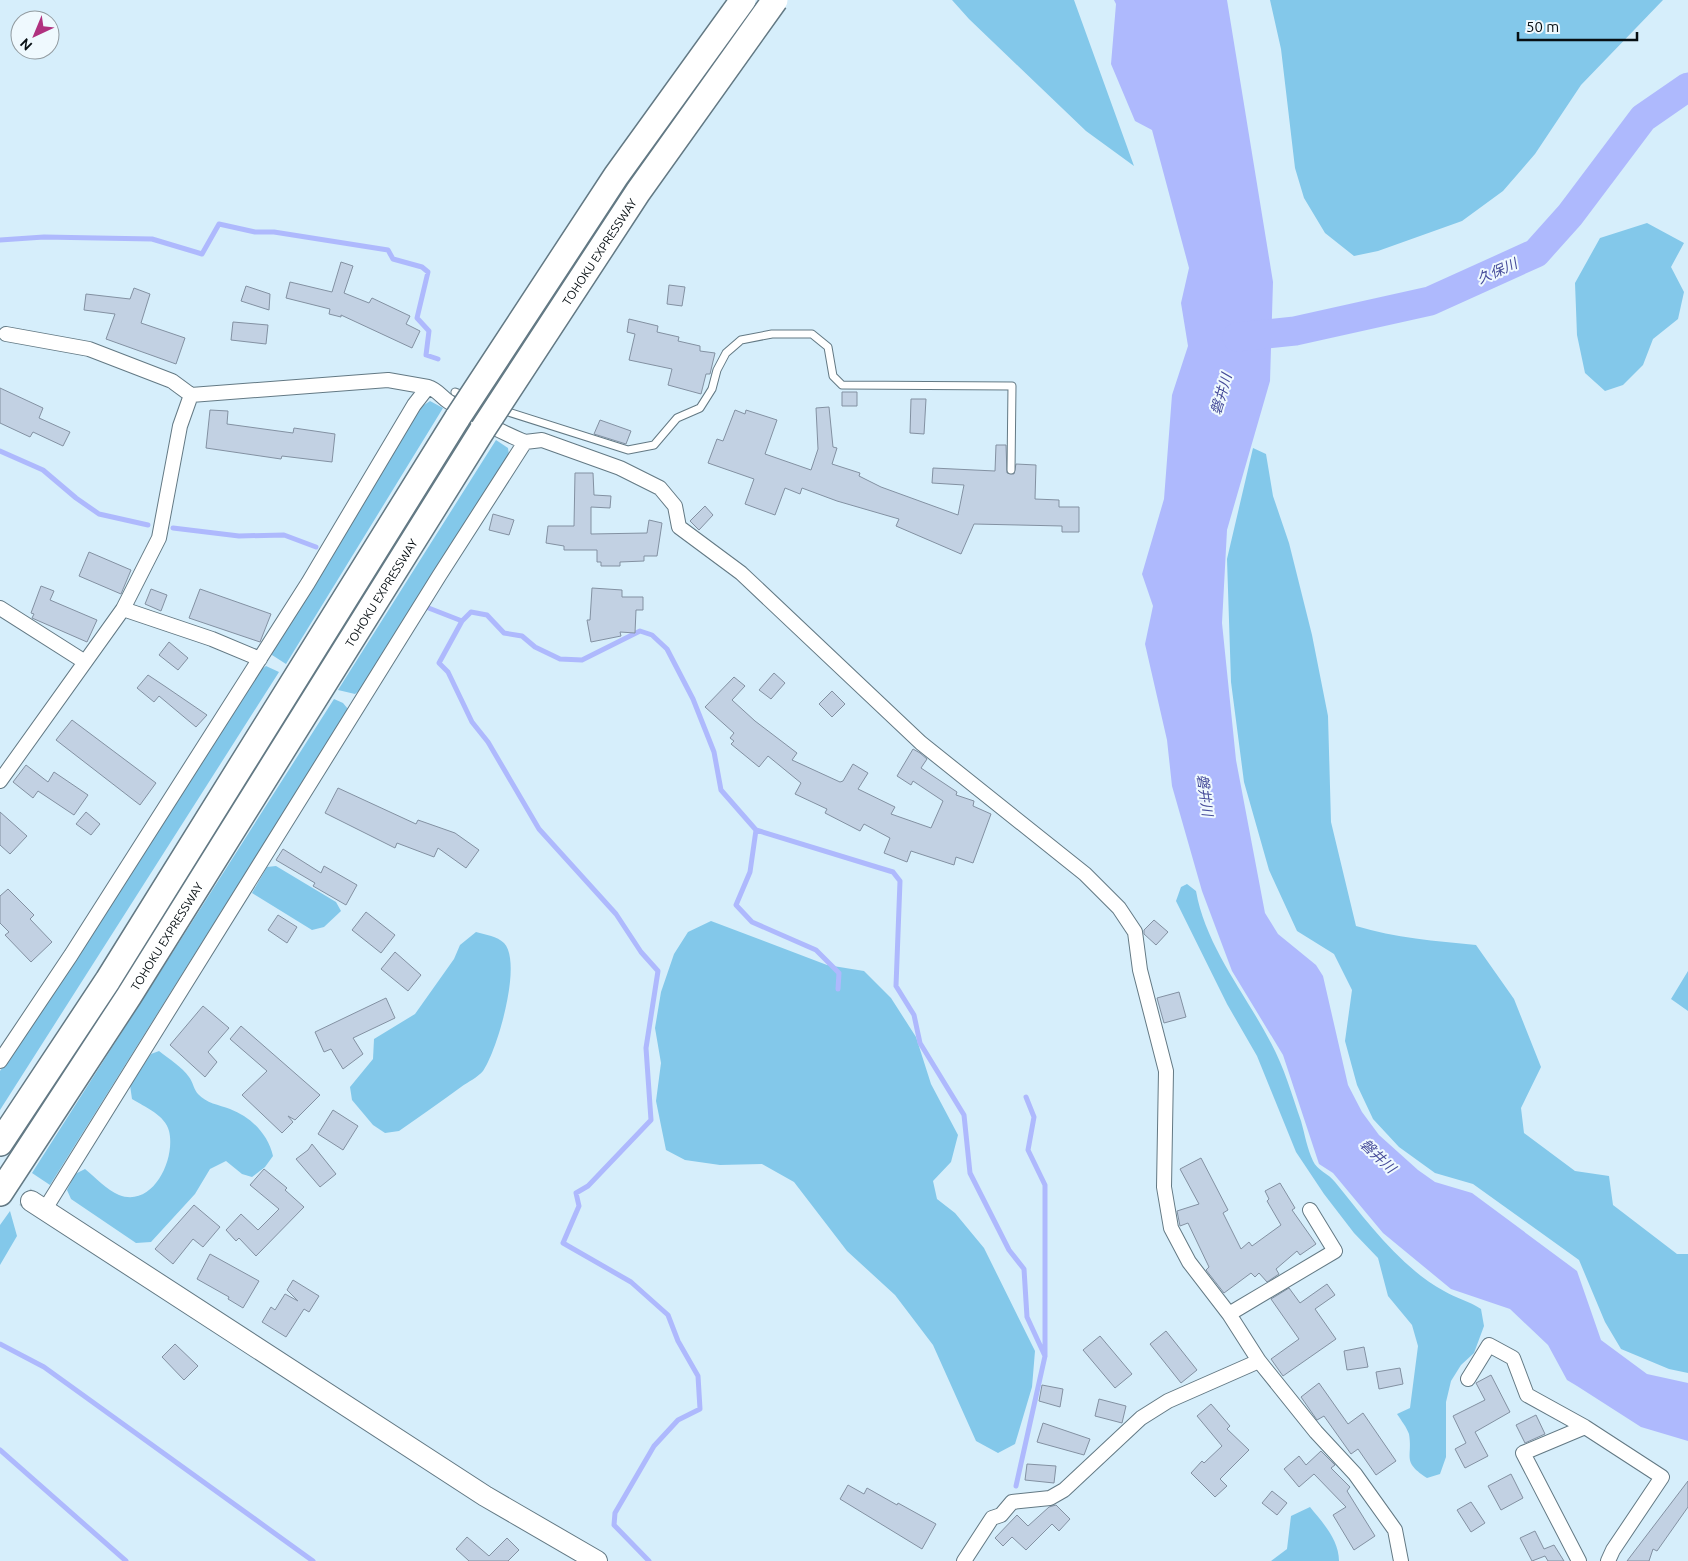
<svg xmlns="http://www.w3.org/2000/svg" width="1688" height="1561" viewBox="0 0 1688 1561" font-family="Ubuntu,'Noto Sans JP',sans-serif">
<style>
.green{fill:#83c8ea}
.water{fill:#aeb9fd}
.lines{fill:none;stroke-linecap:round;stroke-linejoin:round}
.stream{stroke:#aeb9fd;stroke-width:5}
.river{stroke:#aeb9fd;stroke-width:29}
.building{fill:#c2d1e3;stroke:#8391a2}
.secondary-tunnel{stroke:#b7cdd8;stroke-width:20;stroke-dasharray:20 10;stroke-linecap:butt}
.lane-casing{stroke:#637984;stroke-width:9}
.street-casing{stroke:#637984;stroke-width:16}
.secondary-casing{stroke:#637984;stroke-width:22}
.highway-casing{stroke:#637984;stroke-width:28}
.lane{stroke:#fff;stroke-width:7}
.street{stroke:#fff;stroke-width:14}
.secondary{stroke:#fff;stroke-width:20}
.highway{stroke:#fff;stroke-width:25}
.highway-bridge-casing{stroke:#637984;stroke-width:28;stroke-linecap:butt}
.highway-bridge{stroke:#fff;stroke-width:25}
.labels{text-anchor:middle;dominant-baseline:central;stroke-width:4;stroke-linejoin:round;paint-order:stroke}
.street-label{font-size:12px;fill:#070f13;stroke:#eff9fe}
.water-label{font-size:14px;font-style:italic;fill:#454b99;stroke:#eff9fe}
</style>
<rect width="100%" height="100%" fill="#d6eefb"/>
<path class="green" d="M 952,0 L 1074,0 L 1134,166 L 1086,131 L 969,19 Z
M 1270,0 L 1663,0 L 1581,85 L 1535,154 L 1503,191 L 1462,221 L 1378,251 L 1354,256 L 1325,233 L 1304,198 L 1295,168 L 1281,49 Z
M 1647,223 L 1684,243 L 1671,267 L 1684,292 L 1678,319 L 1653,339 L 1643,365 L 1623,385 L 1605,391 L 1585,373 L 1577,335 L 1575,283 L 1600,238 Z
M 430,401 L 443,408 L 286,664 L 272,655 L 272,649 L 421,407 Z
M 496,440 L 508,448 L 509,455 L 360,690 L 355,694 L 338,690 Z
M 1253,448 L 1266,454 L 1273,496 L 1289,543 L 1312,635 L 1328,716 L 1331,822 L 1356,926 C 1395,938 1436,941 1476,945 L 1514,999 L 1541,1067 L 1521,1108 L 1524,1133 L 1575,1171 L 1609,1176 L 1613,1205 L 1677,1254 L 1688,1254 L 1688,1373 L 1669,1369 L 1621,1349 L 1605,1322 L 1579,1260 L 1473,1184 L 1435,1173 L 1399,1147 L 1373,1119 L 1357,1085 L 1345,1041 L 1352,990 L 1334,954 L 1297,931 L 1269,870 L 1244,782 L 1231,682 L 1227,559 Z
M 266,666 L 279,672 L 0,1110 L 0,1071 L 261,670 Z
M 334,699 L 343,703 L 348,709 L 50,1185 L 32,1173 Z
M 276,866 L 336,902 L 341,911 L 324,927 L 312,930 L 252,893 L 267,867 Z
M 1187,884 L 1196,891 C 1206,947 1245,993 1271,1043 C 1284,1067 1292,1095 1301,1121 C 1305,1135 1307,1148 1313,1161 C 1317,1170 1329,1174 1335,1182 C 1365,1219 1401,1268 1444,1291 C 1456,1298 1469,1301 1481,1309 L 1484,1326 L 1474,1353 L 1461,1365 L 1451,1381 L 1446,1402 L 1446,1457 L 1440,1474 L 1427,1478 C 1401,1461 1413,1458 1409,1434 C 1407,1428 1401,1420 1397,1414 L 1410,1408 L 1418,1346 L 1412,1325 L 1388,1296 L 1378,1258 L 1354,1233 L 1324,1194 L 1296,1152 L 1257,1056 L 1227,1004 L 1176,901 L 1181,887 Z
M 711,921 L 827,965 L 864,971 L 891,998 L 916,1037 L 931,1084 L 958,1135 L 951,1162 L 933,1181 L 937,1199 L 955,1213 L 984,1248 L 1035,1351 L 1032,1387 L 1015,1444 L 998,1453 L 976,1441 L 933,1345 L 895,1295 L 847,1251 L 794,1182 L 762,1164 L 720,1165 L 685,1160 L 666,1150 L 656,1101 L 661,1063 L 655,1028 L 661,992 L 674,954 L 688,932 Z
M 476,932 C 486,935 497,936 504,943 C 523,963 497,1051 483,1071 C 478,1077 468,1082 461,1087 C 441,1102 420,1116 399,1131 L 385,1133 L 373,1125 L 352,1100 L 350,1087 L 373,1059 L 374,1039 L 415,1014 L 454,959 L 460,945 Z
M 1688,971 L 1688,1011 L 1671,999 Z
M 159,1051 C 169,1059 182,1067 189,1077 C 193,1082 194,1090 198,1094 C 206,1103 219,1105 230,1109 C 251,1117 268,1134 273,1156 L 265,1167 L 252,1177 L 242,1174 L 226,1161 L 210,1169 L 195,1194 L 151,1242 L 136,1243 L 71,1199 L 67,1190 L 75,1174 L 85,1169 C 95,1177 107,1190 119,1195 C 153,1208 176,1159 169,1131 C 165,1115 145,1107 132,1099 L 130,1085 L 151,1054 Z
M 10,1211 L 17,1236 L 0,1265 L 0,1225 Z
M 1310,1507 C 1323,1523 1339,1540 1339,1561 L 1271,1561 L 1287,1549 L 1291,1516 Z"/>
<path class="water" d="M 1114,0 L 1227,0 L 1273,282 L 1270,381 L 1227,530 L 1222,623 L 1236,760 L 1265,913 L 1278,934 L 1316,965 L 1323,976 L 1348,1085 L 1362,1112 L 1379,1135 L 1418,1170 L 1435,1182 L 1472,1193 L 1577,1271 L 1601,1340 L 1647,1374 L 1688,1383 L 1688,1441 L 1641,1427 L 1577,1386 L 1567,1380 L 1548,1345 L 1510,1309 L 1451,1289 L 1383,1233 L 1333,1173 L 1319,1164 L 1283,1055 L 1232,971 L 1202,891 L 1172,786 L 1167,740 L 1145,644 L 1153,606 L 1142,574 L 1164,499 L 1172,395 L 1188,346 L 1181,303 L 1189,268 L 1152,130 L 1135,121 L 1111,64 L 1116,4 Z"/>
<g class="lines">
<path class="stream" d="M 0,240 L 44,237 L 152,239 L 202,254 L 219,224 L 255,232 L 274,232 L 388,250 L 393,259 L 422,267 L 428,272 L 417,318 L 429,331 L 426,355 L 438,359
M 0,451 L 43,470 L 76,498 L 99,514 L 148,525
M 173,528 L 239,536 L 284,535 L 316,547
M 426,607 L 462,621 L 471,612 L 487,615 L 504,633 L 522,636 L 535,647 L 560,659 L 582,660 L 640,631 L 652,635 L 667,649 L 693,699 L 714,752 L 721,790 L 756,830 L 750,872 L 736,905 L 752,922 L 816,950 L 839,973 L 838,989
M 462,621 L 439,663 L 448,672 L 472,722 L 488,742 L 539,829 L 616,914 L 641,952 L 658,971 L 646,1048 L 651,1120 L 588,1186 L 576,1193 L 579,1206 L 563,1243 L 631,1282 L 668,1315 L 678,1341 L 698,1376 L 700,1409 L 678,1420 L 654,1446 L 615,1513 L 614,1525 L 649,1561
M 756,830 L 893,872 L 900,881 L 896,986 L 914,1015 L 920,1043 L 964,1115 L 970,1173 L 1009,1250 L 1024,1269 L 1027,1317 L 1045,1356
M 0,1344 L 44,1367 L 313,1561
M 0,1450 L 126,1561
M 1016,1486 L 1045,1356 L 1045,1185 L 1028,1150 L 1034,1117 L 1026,1097"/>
<path class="river" d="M 1237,337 L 1295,331 L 1430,301 L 1536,253 L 1570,215 L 1643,118 L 1688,87"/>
</g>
<path class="building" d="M 341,262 L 353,266 L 344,293 L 369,303 L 372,298 L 410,316 L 406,324 L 420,331 L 412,348 L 341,315 L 341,317 L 329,314 L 330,309 L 286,298 L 290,282 L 332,292 Z
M 669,285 L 685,287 L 682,306 L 667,304 Z
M 246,286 L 270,294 L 269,310 L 241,301 Z
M 134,288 L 150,294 L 141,323 L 185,338 L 176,364 L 106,339 L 115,314 L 84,310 L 86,294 L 130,299 Z
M 629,319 L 658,326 L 657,332 L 679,337 L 678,341 L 700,346 L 700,351 L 715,353 L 710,374 L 706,374 L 701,394 L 668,385 L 672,369 L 629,360 L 635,334 L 627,332 Z
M 233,322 L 268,325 L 266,344 L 231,340 Z
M 0,388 L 43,408 L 39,418 L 70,432 L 63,446 L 33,432 L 30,437 L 0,423 Z
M 842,392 L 857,392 L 857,406 L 842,406 Z
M 911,399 L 926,399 L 924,434 L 910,433 Z
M 829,407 L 833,447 L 837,448 L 832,464 L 860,473 L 859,476 L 881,487 L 958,515 L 964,485 L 932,483 L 933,468 L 995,471 L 996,445 L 1006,445 L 1007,473 L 1014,474 L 1016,464 L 1036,465 L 1035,499 L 1059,500 L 1059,507 L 1079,507 L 1079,532 L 1062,532 L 1062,526 L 974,524 L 961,554 L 896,526 L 899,519 L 837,501 L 802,488 L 800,494 L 785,488 L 775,515 L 745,504 L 754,479 L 708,463 L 717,439 L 723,441 L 735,410 L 745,414 L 746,410 L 777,420 L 765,454 L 811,470 L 818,449 L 816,408 Z
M 210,410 L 228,411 L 227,424 L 293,433 L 294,428 L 335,434 L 332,462 L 282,456 L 281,459 L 206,448 Z
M 600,420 L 631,431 L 626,444 L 594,434 Z
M 575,473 L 593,473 L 594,495 L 611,496 L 610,508 L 591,507 L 591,534 L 647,533 L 649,520 L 662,523 L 657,556 L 644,556 L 644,561 L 620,562 L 620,566 L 601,566 L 601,562 L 597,562 L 597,550 L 564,550 L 564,546 L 546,543 L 548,526 L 574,526 Z
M 705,506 L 713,515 L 699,530 L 690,521 Z
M 493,514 L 514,520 L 509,535 L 489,530 Z
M 89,552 L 131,570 L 121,594 L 79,576 Z
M 41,586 L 54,591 L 50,600 L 97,620 L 87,642 L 32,618 L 34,614 L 31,613 Z
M 592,588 L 622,590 L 622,597 L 643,597 L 643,610 L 636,610 L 635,633 L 620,632 L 621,636 L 591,642 L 587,620 L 590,620 Z
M 151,589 L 167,595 L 161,611 L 145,604 Z
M 200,589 L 271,614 L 260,642 L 189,618 Z
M 169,642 L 188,658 L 178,670 L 159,655 Z
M 774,673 L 785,683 L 771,699 L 759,690 Z
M 148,675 L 166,687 L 207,715 L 196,727 L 159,696 L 154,702 L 137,688 Z
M 734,677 L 745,686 L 732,700 L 755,721 L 797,753 L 792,760 L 840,782 L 843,781 L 853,764 L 868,773 L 858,789 L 895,807 L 891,814 L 931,828 L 943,801 L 913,781 L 911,785 L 897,776 L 913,749 L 920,753 L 927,759 L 921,768 L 957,792 L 956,795 L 974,801 L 973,806 L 991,814 L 973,863 L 956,857 L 954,865 L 911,851 L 907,862 L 884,853 L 890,838 L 864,824 L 860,831 L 825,813 L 827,809 L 795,794 L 801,783 L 768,756 L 759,767 L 731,744 L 734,741 L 730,738 L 734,733 L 705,707 Z
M 832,691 L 845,704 L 832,717 L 819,704 Z
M 72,720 L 156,783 L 140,805 L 56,740 Z
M 26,765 L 48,782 L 54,772 L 88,795 L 74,815 L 38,791 L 33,798 L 13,782 Z
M 338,788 L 416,824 L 418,820 L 455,833 L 479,850 L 466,868 L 438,848 L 434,857 L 397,843 L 395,848 L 325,813 Z
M 0,812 L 27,836 L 10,854 L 0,845 Z
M 86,812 L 100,824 L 91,835 L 76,824 Z
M 283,849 L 321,873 L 324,866 L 357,885 L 346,905 L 313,886 L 315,883 L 276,860 Z
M 8,889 L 34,915 L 30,919 L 52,942 L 31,962 L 5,935 L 9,932 L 0,923 L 0,896 Z
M 366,912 L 395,935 L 381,953 L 352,930 Z
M 278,915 L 297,927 L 287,943 L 268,930 Z
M 1154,920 L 1168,932 L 1156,945 L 1144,934 L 1144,930 Z
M 395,952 L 421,975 L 408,991 L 381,969 Z
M 1179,992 L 1186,1017 L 1164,1023 L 1157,998 Z
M 386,998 L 395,1018 L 353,1038 L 363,1054 L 343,1069 L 331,1049 L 324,1052 L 315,1032 Z
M 203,1006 L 229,1028 L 208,1052 L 217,1062 L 205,1077 L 170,1045 Z
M 241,1026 L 320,1095 L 295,1120 L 288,1116 L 293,1122 L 282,1133 L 242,1095 L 267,1071 L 230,1039 Z
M 333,1110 L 358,1126 L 343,1150 L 318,1134 Z
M 312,1144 L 336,1174 L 320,1187 L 296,1159 L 308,1150 Z
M 1201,1158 L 1228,1210 L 1223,1213 L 1241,1249 L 1249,1242 L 1252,1246 L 1281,1225 L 1267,1201 L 1269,1199 L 1265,1191 L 1280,1183 L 1295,1208 L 1292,1210 L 1316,1244 L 1300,1255 L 1297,1251 L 1276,1269 L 1279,1274 L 1267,1282 L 1259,1273 L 1255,1277 L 1251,1273 L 1224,1293 L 1206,1270 L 1209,1267 L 1188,1223 L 1180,1226 L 1177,1211 L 1199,1204 L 1180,1169 Z
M 264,1169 L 287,1188 L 285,1190 L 304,1207 L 256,1256 L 239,1238 L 236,1241 L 226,1230 L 241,1214 L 258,1230 L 279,1209 L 250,1185 Z
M 194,1205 L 220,1227 L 203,1247 L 193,1239 L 173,1264 L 155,1249 Z
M 210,1254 L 259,1281 L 243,1308 L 228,1299 L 229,1297 L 197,1279 Z
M 293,1280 L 319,1296 L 309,1312 L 304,1309 L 286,1337 L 262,1322 L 271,1307 L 275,1310 L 285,1294 L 298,1301 L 287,1290 Z
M 1327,1284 L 1335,1295 L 1315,1309 L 1336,1339 L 1283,1376 L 1271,1359 L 1299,1339 L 1271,1299 L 1289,1288 L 1300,1303 Z
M 1166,1331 L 1197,1370 L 1181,1383 L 1150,1344 Z
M 1100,1336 L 1132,1374 L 1115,1388 L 1083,1350 Z
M 175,1344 L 198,1366 L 184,1380 L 162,1357 Z
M 1364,1347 L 1368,1367 L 1347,1370 L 1344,1351 Z
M 1400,1368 L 1403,1384 L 1379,1389 L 1376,1372 Z
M 1491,1375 L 1510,1412 L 1475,1432 L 1488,1456 L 1465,1468 L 1455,1449 L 1466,1443 L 1453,1416 L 1485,1400 L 1476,1383 Z
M 1319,1383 L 1348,1424 L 1363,1413 L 1396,1461 L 1376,1475 L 1358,1449 L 1351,1454 L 1324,1416 L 1317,1420 L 1301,1397 Z
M 1042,1385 L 1063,1389 L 1060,1407 L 1039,1401 Z
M 1099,1399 L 1126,1406 L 1122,1423 L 1095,1416 Z
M 1211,1404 L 1230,1426 L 1227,1429 L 1249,1450 L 1220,1479 L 1227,1486 L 1215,1497 L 1191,1473 L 1202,1461 L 1204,1463 L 1222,1446 L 1197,1416 Z
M 1536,1415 L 1545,1434 L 1525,1443 L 1516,1425 Z
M 1043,1423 L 1090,1439 L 1084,1455 L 1037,1442 Z
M 1321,1451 L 1335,1465 L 1331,1468 L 1350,1487 L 1347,1491 L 1375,1536 L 1354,1550 L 1333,1515 L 1346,1507 L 1314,1474 L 1299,1487 L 1284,1469 L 1299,1456 L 1306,1465 Z
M 1027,1464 L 1056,1466 L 1054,1483 L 1025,1480 Z
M 1511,1474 L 1523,1498 L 1501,1510 L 1488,1486 Z
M 1688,1481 L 1688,1507 L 1657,1551 L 1653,1549 L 1649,1561 L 1627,1561 Z
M 848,1485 L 864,1494 L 867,1488 L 897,1505 L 898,1503 L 936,1524 L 922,1549 L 840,1499 Z
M 1272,1491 L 1287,1503 L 1277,1515 L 1262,1503 Z
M 1471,1502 L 1485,1523 L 1471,1532 L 1457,1510 Z
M 1056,1505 L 1070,1519 L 1059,1531 L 1052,1524 L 1026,1550 L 1012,1537 L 1003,1546 L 995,1538 L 1017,1515 L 1028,1526 L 1049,1507 Z
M 1535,1531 L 1544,1549 L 1554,1545 L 1564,1561 L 1548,1561 L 1545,1556 L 1532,1561 L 1520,1538 Z
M 467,1537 L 489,1556 L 507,1538 L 519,1550 L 508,1561 L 469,1561 L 456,1549 Z"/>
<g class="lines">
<path class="secondary-tunnel" d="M 0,1180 L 31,1201"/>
<g class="lane-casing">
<path id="lane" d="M 455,392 L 492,406
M 502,410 L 628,450 L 654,445 L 677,418 L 700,408 L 712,389 L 717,370 L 726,353 L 741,340 L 772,334 L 812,334 L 828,347 L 833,376 L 842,385 L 1012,386 L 1011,470"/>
</g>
<g class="street-casing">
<path id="street" d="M 6,334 L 89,349 L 172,381 L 191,395
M 525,442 L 542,440 L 620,468 L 660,488 L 675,506 L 679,527 L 741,573 L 921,743 L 1085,874 L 1119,908 L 1135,932 L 1140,970 L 1166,1071 L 1164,1187 L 1171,1228 L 1189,1262 L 1229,1314 L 1259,1361 L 1168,1401 L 1141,1418 L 1064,1490 L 1050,1498 L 1012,1502 L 1001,1515 L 992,1518 L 964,1561
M 0,608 L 85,662
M 123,609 L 212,639 L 260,659
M 0,781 L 123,609 L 159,538 L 180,426 L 191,395 L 388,380 L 428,387
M 0,1061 L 71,955 L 308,583 L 414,405 L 428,387 C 438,390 441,397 449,402 C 474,418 499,431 525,442 L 439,576 L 45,1209
M 1229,1314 L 1335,1251 L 1310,1210
M 1259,1361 L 1316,1432 L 1355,1474 L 1395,1530 L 1401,1561
M 1468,1379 L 1489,1345 L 1513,1358 L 1527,1395 L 1585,1427 L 1662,1477 L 1613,1550 L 1608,1561
M 1579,1561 L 1523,1453 L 1585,1427"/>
</g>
<g class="secondary-casing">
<path id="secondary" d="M 31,1201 L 485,1496 L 597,1561"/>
</g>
<g class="highway-casing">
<g id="highway">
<path d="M 0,1143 L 108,980 L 458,417"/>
<path id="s1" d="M 0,1193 L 129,996 L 483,429"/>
</g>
</g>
<use href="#lane" class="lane"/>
<use href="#street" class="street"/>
<use href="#secondary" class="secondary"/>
<use href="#highway" class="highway"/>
<g class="highway-bridge-casing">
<g id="highway-bridge">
<path d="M 458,417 L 616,176 L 743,0"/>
<path id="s2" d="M 483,429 L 638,192 L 775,0"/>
</g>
</g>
<use href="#highway-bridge" class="highway-bridge"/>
</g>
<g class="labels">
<g class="street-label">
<text stroke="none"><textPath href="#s2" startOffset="212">TOHOKU EXPRESSWAY</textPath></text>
<text stroke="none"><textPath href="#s1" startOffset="711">TOHOKU EXPRESSWAY</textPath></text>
<text stroke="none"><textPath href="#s1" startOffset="306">TOHOKU EXPRESSWAY</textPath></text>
</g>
<g class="water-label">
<text transform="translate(1497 271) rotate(-24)">久保川</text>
<text transform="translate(1221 394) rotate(-74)">磐井川</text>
<text transform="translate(1205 795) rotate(82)">磐井川</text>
<text transform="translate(1378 1156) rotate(43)">磐井川</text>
</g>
</g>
<g transform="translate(35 35) rotate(224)"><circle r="24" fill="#eff9fe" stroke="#929ba0"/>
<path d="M0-4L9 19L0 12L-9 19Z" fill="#b0317f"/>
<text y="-8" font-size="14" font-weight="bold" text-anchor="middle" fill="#070f13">N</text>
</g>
<path d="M1518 32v8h119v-8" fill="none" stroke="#070f13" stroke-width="2.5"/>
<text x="1526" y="32" font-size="15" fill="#070f13" stroke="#eff9fe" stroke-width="4" paint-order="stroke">50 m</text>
</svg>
